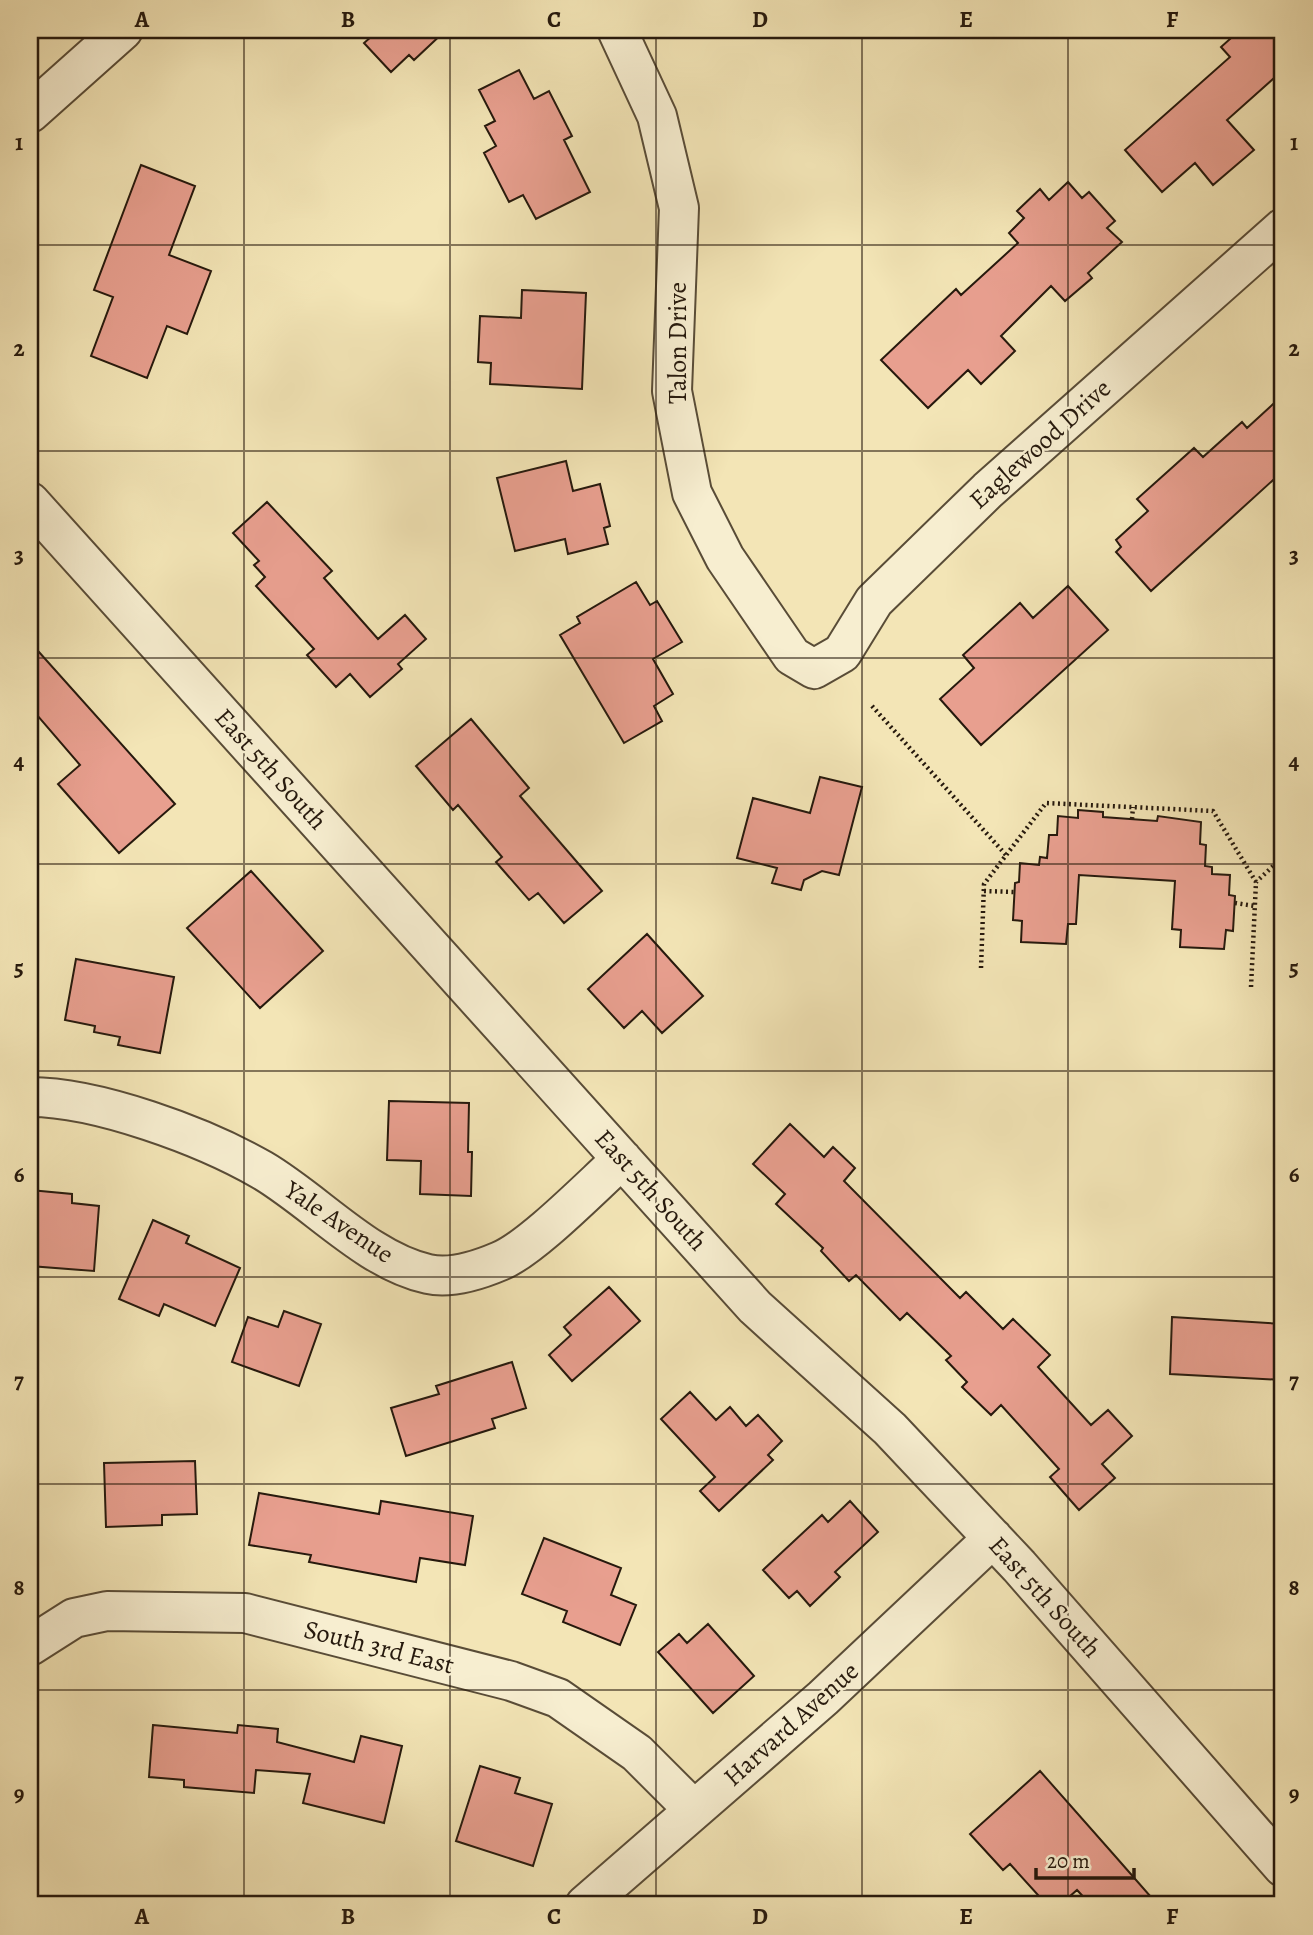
<svg xmlns="http://www.w3.org/2000/svg" width="1313" height="1935" viewBox="0 0 1313 1935" font-family="Alegreya,serif">
<style>
.building{fill:#e89f8f;stroke:#26190d;stroke-width:2}
.lines{fill:none;stroke-linecap:round;stroke-linejoin:round}
.minor-casing{stroke:#594c37;stroke-width:42}
.path{stroke:#26190d;stroke-width:4.5;stroke-dasharray:2 3.5;stroke-linecap:butt}
.minor{stroke:#f7eed0;stroke-width:38}
.grid{fill:none;stroke:#26190d;stroke-width:2;stroke-opacity:0.55}
.labels{text-anchor:middle;dominant-baseline:central;stroke-width:5;stroke-linejoin:round;paint-order:stroke}
.street-label{font-size:26px;fill:#26190d;stroke:#f7eed0}
.neatline{fill:none;stroke:#26190d;stroke-width:2.5}
.grid-label{font-size:23px;text-anchor:middle;font-weight:bold;fill:#26190d}
</style>
<rect width="100%" height="100%" fill="#f3e5b6"/>
<filter id="stains"><feTurbulence type="fractalNoise" baseFrequency=".00286" numOctaves="4"/><feColorMatrix values="0 0 0 0 .2 0 0 0 0 .09 0 0 0 0 .02 0 0 0 .5 -.17"/></filter>
<radialGradient id="worn" r=".72"><stop offset=".6" stop-color="#630" stop-opacity="0"/><stop offset="1" stop-color="#630" stop-opacity=".3"/></radialGradient>
<path class="building" d="M 379,30 L 446,30 L 414,60 L 409,55 L 391,72 L 364,43 Z
M 1240,30 L 1283,30 L 1283,70 L 1227,120 L 1254,150 L 1213,185 L 1195,163 L 1162,192 L 1125,150 L 1230,57 L 1221,47 Z
M 519,70 L 534,99 L 549,91 L 572,136 L 564,140 L 590,192 L 536,219 L 523,195 L 509,202 L 484,153 L 496,146 L 485,126 L 495,121 L 479,90 Z
M 141,165 L 195,186 L 169,255 L 211,271 L 187,334 L 167,326 L 147,378 L 91,356 L 113,297 L 94,290 Z
M 1068,182 L 1082,198 L 1089,192 L 1115,221 L 1107,228 L 1122,242 L 1088,273 L 1092,278 L 1065,301 L 1051,286 L 1001,336 L 1015,351 L 981,384 L 968,370 L 928,408 L 881,360 L 956,289 L 961,295 L 1018,243 L 1009,233 L 1024,218 L 1017,211 L 1040,189 L 1049,200 Z
M 522,290 L 586,293 L 582,389 L 490,384 L 491,363 L 478,362 L 480,316 L 521,318 Z
M 1283,395 L 1283,471 L 1151,591 L 1116,552 L 1121,547 L 1116,540 L 1148,511 L 1137,499 L 1194,448 L 1203,457 L 1242,422 L 1247,428 Z
M 566,461 L 573,491 L 600,484 L 610,526 L 604,528 L 608,544 L 568,554 L 565,539 L 515,551 L 497,478 Z
M 267,502 L 332,571 L 324,578 L 378,639 L 405,615 L 426,639 L 398,664 L 402,669 L 370,697 L 350,674 L 336,687 L 307,655 L 314,649 L 256,586 L 265,577 L 254,565 L 259,561 L 233,533 Z
M 636,582 L 650,605 L 657,601 L 682,642 L 653,659 L 673,694 L 654,706 L 662,721 L 624,743 L 560,635 L 580,623 L 577,617 Z
M 1068,586 L 1108,630 L 981,745 L 940,699 L 974,668 L 963,655 L 1020,603 L 1033,618 Z
M 30,642 L 175,804 L 119,853 L 58,784 L 80,765 L 30,707 Z
M 471,719 L 529,788 L 520,796 L 602,891 L 564,923 L 538,893 L 529,900 L 496,862 L 502,857 L 458,805 L 453,810 L 416,766 Z
M 820,777 L 862,787 L 839,875 L 822,871 L 804,880 L 801,890 L 772,883 L 777,868 L 737,858 L 753,798 L 810,813 Z
M 1078,810 L 1103,812 L 1103,817 L 1157,821 L 1158,816 L 1201,822 L 1200,844 L 1206,845 L 1205,866 L 1212,867 L 1212,874 L 1230,875 L 1229,895 L 1235,896 L 1233,931 L 1226,930 L 1224,949 L 1180,947 L 1181,930 L 1172,929 L 1175,881 L 1079,875 L 1076,924 L 1068,924 L 1066,944 L 1021,942 L 1022,921 L 1013,920 L 1015,883 L 1019,882 L 1020,863 L 1039,865 L 1040,857 L 1047,858 L 1049,835 L 1057,835 L 1058,816 L 1078,818 Z
M 251,871 L 323,951 L 260,1008 L 187,928 Z
M 647,934 L 703,996 L 662,1033 L 642,1011 L 624,1028 L 588,989 Z
M 76,959 L 174,977 L 160,1053 L 118,1045 L 120,1037 L 94,1032 L 95,1026 L 65,1020 Z
M 389,1101 L 469,1103 L 468,1152 L 472,1152 L 471,1196 L 420,1194 L 421,1161 L 387,1160 Z
M 790,1124 L 824,1157 L 833,1147 L 855,1168 L 844,1181 L 960,1298 L 966,1292 L 1003,1329 L 1013,1319 L 1050,1355 L 1038,1367 L 1091,1425 L 1108,1410 L 1132,1436 L 1102,1464 L 1115,1478 L 1079,1510 L 1050,1477 L 1059,1469 L 1001,1405 L 991,1415 L 962,1387 L 967,1382 L 946,1360 L 951,1356 L 907,1313 L 900,1320 L 856,1275 L 849,1281 L 821,1251 L 823,1248 L 776,1204 L 785,1194 L 753,1164 Z
M 30,1190 L 72,1194 L 72,1203 L 99,1206 L 94,1271 L 30,1266 Z
M 153,1220 L 189,1236 L 186,1243 L 240,1268 L 215,1326 L 164,1304 L 159,1316 L 119,1299 Z
M 609,1287 L 640,1321 L 572,1381 L 549,1355 L 571,1335 L 564,1327 Z
M 284,1311 L 321,1324 L 299,1386 L 232,1362 L 248,1317 L 278,1327 Z
M 1172,1317 L 1283,1324 L 1283,1380 L 1170,1374 Z
M 512,1362 L 526,1408 L 492,1419 L 495,1428 L 406,1456 L 391,1408 L 439,1394 L 436,1386 Z
M 690,1392 L 716,1420 L 730,1407 L 746,1426 L 758,1415 L 782,1441 L 768,1455 L 773,1460 L 719,1511 L 700,1491 L 715,1477 L 661,1419 Z
M 195,1461 L 197,1514 L 162,1515 L 162,1525 L 106,1527 L 104,1463 Z
M 259,1493 L 379,1514 L 381,1501 L 473,1516 L 465,1565 L 420,1558 L 416,1582 L 309,1562 L 311,1555 L 249,1545 Z
M 850,1501 L 878,1532 L 835,1572 L 840,1577 L 810,1606 L 797,1591 L 789,1598 L 763,1570 L 822,1515 L 828,1522 Z
M 544,1538 L 621,1568 L 611,1595 L 636,1605 L 620,1645 L 563,1622 L 567,1611 L 522,1594 Z
M 708,1624 L 754,1676 L 713,1713 L 658,1652 L 679,1634 L 687,1643 Z
M 153,1725 L 237,1733 L 238,1725 L 278,1729 L 277,1742 L 354,1762 L 361,1736 L 402,1746 L 384,1823 L 303,1803 L 310,1774 L 256,1770 L 254,1793 L 184,1787 L 184,1780 L 149,1777 Z
M 480,1766 L 520,1778 L 515,1793 L 552,1804 L 533,1866 L 456,1841 Z
M 1040,1771 L 1115,1856 L 1158,1905 L 1091,1905 L 1077,1890 L 1060,1905 L 1047,1905 L 1010,1864 L 1003,1870 L 970,1834 Z"/>
<g class="lines">
<g class="minor-casing">
<path id="minor" d="M 617,30 L 657,116 L 679,208 L 672,391 L 692,493 L 725,558 L 792,656 L 814,669 L 842,653 L 874,601 L 988,490 L 1283,228
M 30,113 L 123,30
M 30,502 L 755,1307 L 890,1429 L 1019,1566 L 1283,1867
M 30,1097 C 97,1097 203,1136 262,1170 C 315,1201 368,1261 428,1274 C 450,1279 479,1270 500,1261 C 532,1248 594,1184 622,1159
M 30,1646 L 74,1618 L 107,1611 L 245,1613 L 511,1681 L 558,1698 L 637,1753 L 694,1810
M 585,1905 L 823,1698 L 993,1538"/>
</g>
<path class="path" d="M 872,706 L 1006,855
M 1132,819 L 1133,807
M 984,891 L 1015,892
M 1235,903 L 1255,906
M 981,968 L 984,884 L 1046,803 L 1213,811 L 1256,882
M 1251,987 L 1256,882 L 1283,857"/>
<use href="#minor" class="minor"/>
</g>
<path class="grid" d="M 244,30 L 244,1905M 450,30 L 450,1905M 656,30 L 656,1905M 862,30 L 862,1905M 1068,30 L 1068,1905M 30,245 L 1283,245M 30,451 L 1283,451M 30,658 L 1283,658M 30,864 L 1283,864M 30,1071 L 1283,1071M 30,1277 L 1283,1277M 30,1484 L 1283,1484M 30,1690 L 1283,1690"/>
<g class="labels">
<g class="street-label">
<text transform="translate(677 343) rotate(-90)">Talon Drive</text>
<text transform="translate(1040 444) rotate(-42)">Eaglewood Drive</text>
<text transform="translate(271 769) rotate(48)">East 5th South</text>
<text transform="translate(651 1190) rotate(48)">East 5th South</text>
<text transform="translate(339 1222) rotate(34)">Yale Avenue</text>
<text transform="translate(1045 1597) rotate(48)">East 5th South</text>
<text transform="translate(379 1647) rotate(14)">South 3rd East</text>
<text transform="translate(791 1724) rotate(-42)">Harvard Avenue</text>
</g>
</g>
<rect width="1313" height="1935" fill="none" stroke="#f3e5b6" stroke-width="77"/>
<path d="M1036 1868v10h98v-10" fill="none" stroke="#26190d" stroke-width="3.5"/>
<text x="1047" y="1868" font-size="21" fill="#26190d" stroke="#f7eed0" stroke-width="5" paint-order="stroke">20 m</text>
<rect x="38" y="38" width="1236" height="1858" class="neatline"/>
<g class="grid-label">
<text x="142" y="27">A</text>
<text x="348" y="27">B</text>
<text x="554" y="27">C</text>
<text x="760" y="27">D</text>
<text x="966" y="27">E</text>
<text x="1172" y="27">F</text>
<text x="19" y="150">1</text>
<text x="1294" y="150">1</text>
<text x="19" y="356">2</text>
<text x="1294" y="356">2</text>
<text x="19" y="563">3</text>
<text x="1294" y="563">3</text>
<text x="19" y="769">4</text>
<text x="1294" y="769">4</text>
<text x="19" y="975">5</text>
<text x="1294" y="975">5</text>
<text x="19" y="1182">6</text>
<text x="1294" y="1182">6</text>
<text x="19" y="1388">7</text>
<text x="1294" y="1388">7</text>
<text x="19" y="1595">8</text>
<text x="1294" y="1595">8</text>
<text x="19" y="1801">9</text>
<text x="1294" y="1801">9</text>
<text x="142" y="1924">A</text>
<text x="348" y="1924">B</text>
<text x="554" y="1924">C</text>
<text x="760" y="1924">D</text>
<text x="966" y="1924">E</text>
<text x="1172" y="1924">F</text>
</g>
<rect width="100%" height="100%" filter="url(#stains)"/>
<rect width="100%" height="100%" fill="url(#worn)"/>
</svg>
